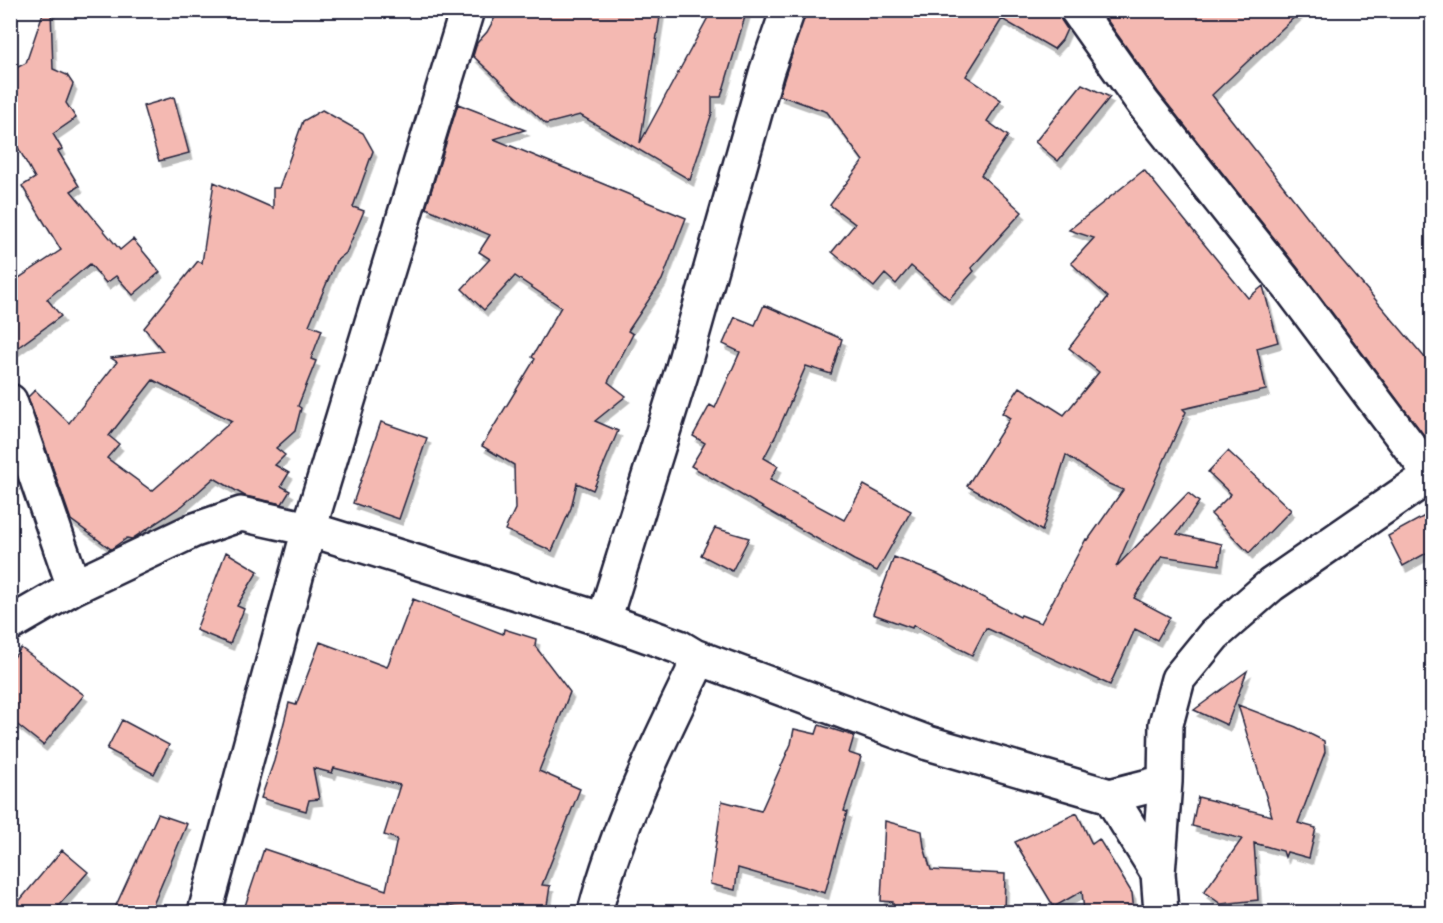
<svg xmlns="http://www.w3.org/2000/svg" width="1443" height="923" viewBox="0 0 1443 923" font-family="'Shantell Sans',sans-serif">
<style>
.building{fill:#f4b9b2;stroke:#22223b;stroke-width:1.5;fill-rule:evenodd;filter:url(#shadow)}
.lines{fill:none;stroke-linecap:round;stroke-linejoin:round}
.minor-casing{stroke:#22223b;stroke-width:38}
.minor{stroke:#fff;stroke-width:33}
</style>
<defs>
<filter id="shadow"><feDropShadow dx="3.5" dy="6" stdDeviation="0" flood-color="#0004"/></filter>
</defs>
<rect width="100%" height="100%" fill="#fff"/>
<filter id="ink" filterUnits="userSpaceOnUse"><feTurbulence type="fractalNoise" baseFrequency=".0167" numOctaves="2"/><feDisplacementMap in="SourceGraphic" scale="12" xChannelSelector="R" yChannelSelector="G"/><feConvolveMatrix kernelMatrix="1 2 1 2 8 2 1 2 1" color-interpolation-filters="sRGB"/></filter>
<g filter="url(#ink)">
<path class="building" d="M 44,10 L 51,10 L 53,69 L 67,75 L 73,84 L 66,103 L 76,118 L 53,134 L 62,149 L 58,151 L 79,186 L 71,191 L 120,250 L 133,239 L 160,272 L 133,295 L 116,276 L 106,283 L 90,264 L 47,299 L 61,316 L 10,353 L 10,284 L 61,250 L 22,186 L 35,178 L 10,133 L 10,71 L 26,63 Z
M 499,10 L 661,10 L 640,143 L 712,10 L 747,10 L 721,97 L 712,97 L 712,113 L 690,180 L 580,115 L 546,124 L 473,56 L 477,43 L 487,32 Z
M 806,10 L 1058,10 L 1061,20 L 1067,29 L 1062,40 L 1054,49 L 1002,19 L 966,76 L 1001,100 L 987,121 L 1008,136 L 981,175 L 1022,212 L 971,268 L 974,271 L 949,299 L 911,266 L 896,284 L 885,274 L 874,287 L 832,252 L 855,224 L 830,205 L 863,161 L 827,112 L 779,95 Z
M 1100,10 L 1302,10 L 1212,95 L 1335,252 L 1432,366 L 1432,446 L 1309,282 L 1158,92 Z
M 1082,84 L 1110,97 L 1058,161 L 1035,142 Z
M 174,97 L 189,153 L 159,161 L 143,106 Z
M 458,104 L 525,130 L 494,139 L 686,218 L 662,280 L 628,331 L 633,334 L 608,382 L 626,396 L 595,421 L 618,431 L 593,490 L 577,483 L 571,508 L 552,551 L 505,530 L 515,509 L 514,465 L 482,446 L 535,359 L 532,357 L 561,307 L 515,276 L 484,310 L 462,289 L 490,259 L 479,252 L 490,235 L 426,208 Z
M 322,110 L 363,133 L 373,151 L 353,207 L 364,211 L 346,253 L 336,261 L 309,325 L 322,330 L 311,359 L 316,361 L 298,406 L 301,408 L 295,431 L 276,448 L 285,455 L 275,465 L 289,473 L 281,486 L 290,491 L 282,504 L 245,496 L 214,478 L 182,506 L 132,539 L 127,538 L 111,549 L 71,520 L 28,397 L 35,390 L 69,423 L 117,362 L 111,358 L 163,351 L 144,328 L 198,261 L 202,263 L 214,182 L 273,208 L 273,188 L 279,188 L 303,121 ZM 153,380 L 232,421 L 152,491 L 107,458 L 119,444 L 109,436 Z
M 1144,170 L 1248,298 L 1263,286 L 1278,342 L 1257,348 L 1266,390 L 1183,409 L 1186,412 L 1116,567 L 1188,493 L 1199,502 L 1177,534 L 1222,544 L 1219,565 L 1162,556 L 1134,598 L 1170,617 L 1157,640 L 1135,629 L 1110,685 L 986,628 L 972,655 L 913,625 L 912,628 L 873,614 L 894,557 L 938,574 L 1020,617 L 1021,615 L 1041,623 L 1086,539 L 1088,540 L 1123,490 L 1109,484 L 1066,455 L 1042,531 L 996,502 L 967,486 L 1010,418 L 1002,413 L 1020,387 L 1064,415 L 1099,372 L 1069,348 L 1108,297 L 1071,263 L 1094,238 L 1069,230 Z
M 764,305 L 842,339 L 831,374 L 806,366 L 776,435 L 764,458 L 778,466 L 770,480 L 844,520 L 864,485 L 911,511 L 877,571 L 854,560 L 691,466 L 705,443 L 693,436 L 710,405 L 715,408 L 740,352 L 723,344 L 735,317 L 755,325 Z
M 381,422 L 427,438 L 399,519 L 353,503 Z
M 1228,451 L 1291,510 L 1249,553 L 1211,514 L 1231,494 L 1208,472 Z
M 1432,512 L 1432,550 L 1403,566 L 1388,536 Z
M 715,528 L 749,538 L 732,571 L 701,555 Z
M 226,552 L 258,571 L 237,606 L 244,609 L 230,644 L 196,630 Z
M 413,599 L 503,634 L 504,629 L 536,639 L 535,646 L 570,692 L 539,771 L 580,789 L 542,885 L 550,886 L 546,912 L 479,912 L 451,907 L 451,910 L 438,908 L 438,912 L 243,912 L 264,849 L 386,890 L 397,839 L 384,835 L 400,785 L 334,768 L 332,773 L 313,768 L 319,799 L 309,800 L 306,811 L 261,798 L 274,761 L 289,703 L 296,705 L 320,642 L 387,667 Z
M 21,648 L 84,695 L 43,745 L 10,719 L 10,662 Z
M 1247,671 L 1227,725 L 1194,710 Z
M 1238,705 L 1296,727 L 1324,741 L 1325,752 L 1298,823 L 1316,828 L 1309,858 L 1287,852 L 1285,857 L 1283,851 L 1254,843 L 1258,900 L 1221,904 L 1204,892 L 1242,839 L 1192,826 L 1198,797 L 1272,816 Z
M 122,720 L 169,745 L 154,774 L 107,749 Z
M 819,725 L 854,736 L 849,753 L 861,757 L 844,811 L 847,812 L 825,893 L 738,868 L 735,890 L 710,884 L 722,801 L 761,811 L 791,744 L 794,729 L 816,734 Z
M 1077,813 L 1092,844 L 1099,839 L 1132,893 L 1134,912 L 1084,912 L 1082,891 L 1054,907 L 1015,842 Z
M 158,814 L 187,824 L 150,912 L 113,912 Z
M 885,821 L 922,831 L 924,847 L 931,870 L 1005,874 L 1004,912 L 946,912 L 893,909 L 893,902 L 881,901 Z
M 62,850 L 88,872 L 53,912 L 10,912 Z"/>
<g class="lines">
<g class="minor-casing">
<path id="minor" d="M 1077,10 L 1143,103 L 1294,293 L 1431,475
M 10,401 L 74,587
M 604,620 L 682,371 L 767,70 L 788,10
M 10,624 L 74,587 L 192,531 L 241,514 L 309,529 L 604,620 L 679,647 L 694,656 L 928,743 L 1110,796 L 1165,782
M 1110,796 L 1158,873
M 205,912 L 309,529 L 467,10
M 595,912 C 617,828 655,750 693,672 L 694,656
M 1161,912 L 1158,873 L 1165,782 L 1166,724 L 1178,679 L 1214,635 L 1271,585 L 1432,474"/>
</g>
<use href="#minor" class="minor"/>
</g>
</g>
<rect width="1443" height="923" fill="none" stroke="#fff" stroke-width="36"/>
<rect x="18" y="18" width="1407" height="887" fill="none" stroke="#22223b" stroke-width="2" filter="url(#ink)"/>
</svg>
